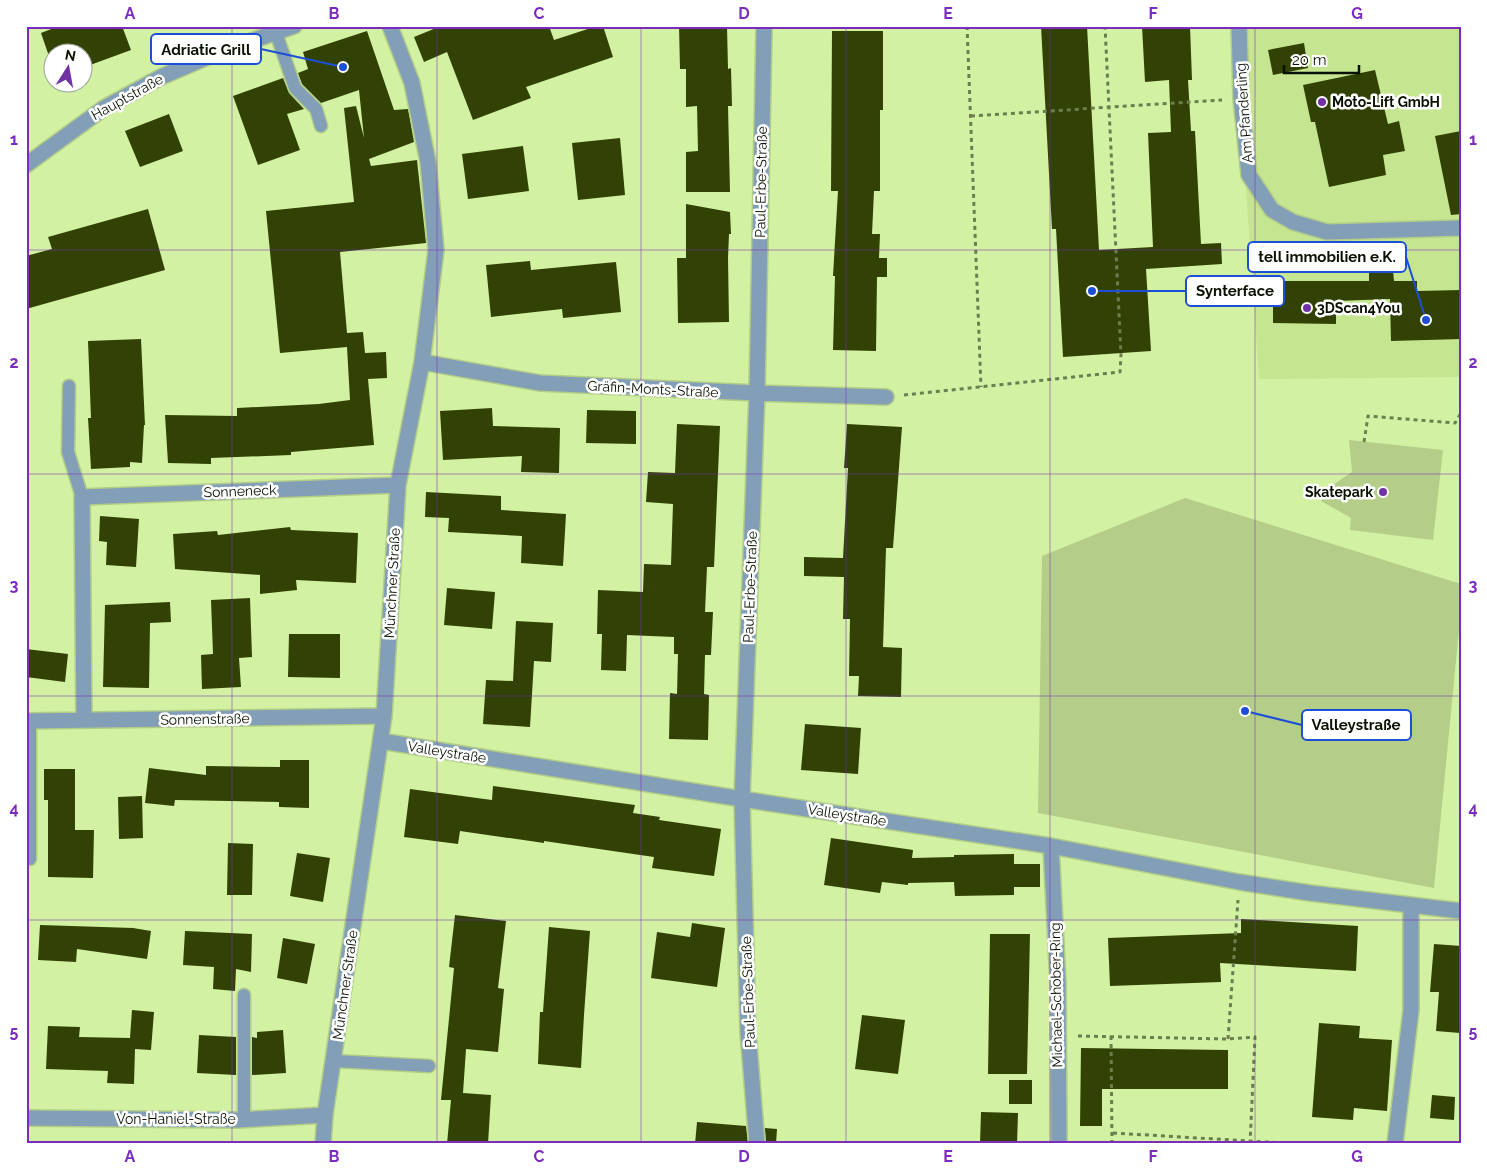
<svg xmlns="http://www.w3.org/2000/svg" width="1487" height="1170" viewBox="0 0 1487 1170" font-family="Raleway,sans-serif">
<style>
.built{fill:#c5e590}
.green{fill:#b4ce89}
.building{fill:#314204}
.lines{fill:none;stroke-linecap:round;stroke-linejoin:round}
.service-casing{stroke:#b3cd88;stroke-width:15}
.minor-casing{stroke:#b3cd88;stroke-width:18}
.tertiary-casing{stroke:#b3cd88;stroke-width:18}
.path{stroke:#6b7e4f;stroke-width:3;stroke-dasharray:4 4;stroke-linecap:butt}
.service{stroke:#839eb7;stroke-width:12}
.minor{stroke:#839eb7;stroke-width:15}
.tertiary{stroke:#839eb7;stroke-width:15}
.grid{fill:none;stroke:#7b2cbf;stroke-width:1;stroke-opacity:0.55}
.poi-dot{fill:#7232a7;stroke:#fff;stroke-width:2}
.labels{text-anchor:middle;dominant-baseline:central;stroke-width:5;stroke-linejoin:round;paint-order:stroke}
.street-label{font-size:14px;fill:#081100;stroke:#fff}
.poi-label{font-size:14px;font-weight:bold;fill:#081100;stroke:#fff;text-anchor:start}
.leader{fill:none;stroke:#1d4ed8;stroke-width:2}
.callout-dot{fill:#1d4ed8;stroke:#fff;stroke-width:2}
.callout{fill:#fff;stroke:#1d4ed8;stroke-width:2}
.callout-label{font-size:15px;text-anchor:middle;font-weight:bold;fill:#081100}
.neatline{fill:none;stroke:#7b2cbf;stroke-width:2}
.grid-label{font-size:16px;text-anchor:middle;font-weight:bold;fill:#7b2cbf}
</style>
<rect width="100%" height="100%" fill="#d3f1a2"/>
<path class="built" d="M 1235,26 L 1461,26 L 1461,377 L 1259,379 Z"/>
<path class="green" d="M 1349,440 L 1443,450 L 1433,540 L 1350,530 L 1351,518 L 1321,501 L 1334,484 L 1352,472 Z
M 1185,498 L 1461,584 L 1461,609 L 1434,888 L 1038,813 L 1042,556 Z"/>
<path class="building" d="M 59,26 L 122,26 L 131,50 L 82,68 L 82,52 L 52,52 L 52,65 L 41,33 Z
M 441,26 L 549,26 L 554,40 L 597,26 L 603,26 L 613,57 L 526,87 L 531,98 L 473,120 L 447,52 L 424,62 L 414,37 Z
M 679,26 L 727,26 L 728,69 L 731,68 L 732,106 L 728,106 L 730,192 L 686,192 L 686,152 L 698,151 L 697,106 L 686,107 L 686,69 L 680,69 Z
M 1041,26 L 1087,26 L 1099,250 L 1153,247 L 1148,133 L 1171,132 L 1169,80 L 1145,82 L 1142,26 L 1190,26 L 1192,80 L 1188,80 L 1191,131 L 1195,131 L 1201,244 L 1221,243 L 1222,264 L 1146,269 L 1151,351 L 1063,357 L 1056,229 L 1052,229 Z
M 367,31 L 394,110 L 408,109 L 414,142 L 369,159 L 371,166 L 417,160 L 426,243 L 340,252 L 347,333 L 363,332 L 365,353 L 386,352 L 387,378 L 368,379 L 374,445 L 291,452 L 291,455 L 211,458 L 211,464 L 168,463 L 165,415 L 237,416 L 237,408 L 319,404 L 350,400 L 347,347 L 280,353 L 266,211 L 354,202 L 344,108 L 356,106 L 364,138 L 359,90 L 321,103 L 302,84 L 298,73 L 308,69 L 303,52 Z
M 832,31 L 883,31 L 883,110 L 880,110 L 880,191 L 874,191 L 872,234 L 880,234 L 879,258 L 887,258 L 887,277 L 877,277 L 876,351 L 833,350 L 835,276 L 833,276 L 838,191 L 831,191 Z
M 1304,43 L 1308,68 L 1273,75 L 1268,50 Z
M 1375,70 L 1388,124 L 1399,121 L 1405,151 L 1383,155 L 1386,175 L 1329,187 L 1315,122 L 1311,122 L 1303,85 Z
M 283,78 L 289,93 L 304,109 L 287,114 L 300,150 L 258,165 L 233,96 Z
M 169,114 L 183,151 L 140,167 L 125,131 Z
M 1461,131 L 1461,214 L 1451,215 L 1435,136 Z
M 620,138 L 625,195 L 578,200 L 572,143 Z
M 523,146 L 529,191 L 468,199 L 462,154 Z
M 686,204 L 730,212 L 731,234 L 729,234 L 728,258 L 729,322 L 678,323 L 677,258 L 686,258 Z
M 148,209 L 165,270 L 26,309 L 26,256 L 52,249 L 48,237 Z
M 530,261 L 531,270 L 616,262 L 621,312 L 563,318 L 562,309 L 491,317 L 486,265 Z
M 1393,270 L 1394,281 L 1417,281 L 1417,291 L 1461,290 L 1461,339 L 1391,341 L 1390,299 L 1336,301 L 1336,324 L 1273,323 L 1273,281 L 1369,281 L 1369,271 Z
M 141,339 L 145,425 L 144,425 L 142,463 L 130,462 L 130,467 L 91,469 L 88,418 L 91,418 L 88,341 Z
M 492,408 L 493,426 L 560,428 L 559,473 L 521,472 L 522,456 L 443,460 L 440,411 Z
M 587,410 L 636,411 L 636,444 L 586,443 Z
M 677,424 L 720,426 L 714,567 L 707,567 L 705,612 L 713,612 L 711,655 L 705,655 L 704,694 L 709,695 L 708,740 L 669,739 L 670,693 L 677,694 L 678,654 L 674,654 L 674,637 L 627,635 L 626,671 L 601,670 L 602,634 L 597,634 L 598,590 L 643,592 L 644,564 L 671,565 L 673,504 L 646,502 L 648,472 L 675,473 Z
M 847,424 L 902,427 L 893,548 L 886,548 L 883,647 L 902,648 L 901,697 L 858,696 L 859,676 L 849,676 L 850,619 L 843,619 L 844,577 L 804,576 L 804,557 L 843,558 L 848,468 L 844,468 Z
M 426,492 L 501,496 L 501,510 L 566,514 L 563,566 L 521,563 L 522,536 L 448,532 L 449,518 L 425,517 Z
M 100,516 L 139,519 L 136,567 L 106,565 L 107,542 L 99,541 Z
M 290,527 L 291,530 L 358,533 L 356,583 L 296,580 L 297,590 L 260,594 L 260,575 L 175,569 L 173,534 L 217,531 L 218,535 Z
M 447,588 L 495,592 L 492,629 L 444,625 Z
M 250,598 L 252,657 L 239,658 L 241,687 L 202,689 L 201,655 L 213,654 L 211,600 Z
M 170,602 L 171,622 L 150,623 L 149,688 L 103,687 L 105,605 Z
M 516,621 L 553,623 L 551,662 L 534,661 L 530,727 L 483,724 L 486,680 L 513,681 Z
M 289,634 L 340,634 L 340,678 L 288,677 Z
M 26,649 L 68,654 L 65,682 L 26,677 Z
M 805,724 L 861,728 L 858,774 L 801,770 Z
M 280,760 L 309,760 L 309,808 L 279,807 L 279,802 L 175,800 L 174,806 L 145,803 L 149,768 L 206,775 L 206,766 L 280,767 Z
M 44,769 L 75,769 L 75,830 L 94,830 L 93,878 L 48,877 L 48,800 L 44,800 Z
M 493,786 L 635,805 L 633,813 L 660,817 L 659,820 L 721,829 L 714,876 L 652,868 L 654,857 L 544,841 L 544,843 L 460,831 L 458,844 L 404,837 L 410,789 L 492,800 Z
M 142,796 L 143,838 L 119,839 L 118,797 Z
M 831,838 L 913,850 L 912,858 L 954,857 L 954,855 L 1014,854 L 1014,864 L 1040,864 L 1040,887 L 1014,887 L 1014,895 L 955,896 L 954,882 L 908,883 L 908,885 L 882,882 L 880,893 L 824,885 Z
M 228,843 L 253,844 L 252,895 L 227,895 Z
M 297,853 L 330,858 L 323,902 L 290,896 Z
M 455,915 L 506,921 L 498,988 L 504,989 L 498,1052 L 466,1049 L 463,1093 L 491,1095 L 488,1144 L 447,1144 L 451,1100 L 441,1100 L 454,968 L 449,967 Z
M 1241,919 L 1358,926 L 1356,971 L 1220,963 L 1221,982 L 1110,986 L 1108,938 L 1241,933 Z
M 692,923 L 725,928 L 717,987 L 651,978 L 657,932 L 690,937 Z
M 40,925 L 133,928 L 151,931 L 147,959 L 77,949 L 76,962 L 38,960 Z
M 549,927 L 590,931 L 584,1015 L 581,1068 L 538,1064 L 540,1012 L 543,1012 Z
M 185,931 L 252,934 L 251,972 L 236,969 L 235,991 L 213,989 L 214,967 L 183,965 Z
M 990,934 L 1030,934 L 1027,1074 L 988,1074 Z
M 283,938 L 315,944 L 307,984 L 277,978 Z
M 1434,944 L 1461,946 L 1460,1033 L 1436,1031 L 1439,992 L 1430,992 Z
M 132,1010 L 154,1012 L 151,1050 L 135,1049 L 134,1084 L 107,1083 L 108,1071 L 46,1069 L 48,1026 L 80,1027 L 79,1037 L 130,1038 Z
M 862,1015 L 905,1020 L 898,1074 L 855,1069 Z
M 1319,1023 L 1360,1026 L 1359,1038 L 1392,1040 L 1387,1111 L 1354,1108 L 1353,1120 L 1312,1117 Z
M 283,1030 L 286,1073 L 252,1075 L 252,1037 L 257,1038 L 257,1032 Z
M 199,1035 L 236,1037 L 236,1075 L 197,1073 Z
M 1081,1048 L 1228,1050 L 1228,1089 L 1102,1089 L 1102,1126 L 1080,1126 Z
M 1009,1080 L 1032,1080 L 1032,1104 L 1009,1104 Z
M 1432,1095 L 1455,1097 L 1454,1120 L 1430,1118 Z
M 981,1112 L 1018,1113 L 1017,1144 L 980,1144 Z
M 697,1122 L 746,1126 L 748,1144 L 695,1144 Z
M 765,1128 L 777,1129 L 776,1144 L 766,1144 Z"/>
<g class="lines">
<g class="service-casing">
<path id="service" d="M 276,33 L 295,88 L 316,109 L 321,126
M 69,386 L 68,452 L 82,497
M 30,721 L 30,859
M 334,1061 L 429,1066
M 244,1120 L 244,995"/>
</g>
<g class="minor-casing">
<path id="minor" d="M 1239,26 L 1241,98 L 1249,175 L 1272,210 L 1293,222 L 1327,232 L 1461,228
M 422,362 L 540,383 L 757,393 L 886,397
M 84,720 L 82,497 L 398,485
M 26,721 L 384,716
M 381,741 L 742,799 L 1051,846 L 1239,882 L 1310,893 L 1461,911
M 1051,846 L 1058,983 L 1059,1144
M 26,1118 L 238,1120 L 325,1115
M 323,1144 L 325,1115 L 384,716 L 398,485 L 422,362 L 436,250 L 428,162 L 412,83 L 390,26
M 757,1144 L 748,1032 L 742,799 L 757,393 L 764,30
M 1395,1144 L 1411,1010 L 1411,905"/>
</g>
<g class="tertiary-casing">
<path id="tertiary" d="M 26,165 L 104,108 L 161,77 L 217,53 L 294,26"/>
</g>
<path class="path" d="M 967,26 L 981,387
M 971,116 L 1222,100
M 904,395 L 1120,372 L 1121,355 L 1105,26
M 1364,442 L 1368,416 L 1455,423 L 1461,413
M 1078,1036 L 1228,1039 L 1255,1037 L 1250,1144
M 1111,1036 L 1112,1144
M 1228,1039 L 1238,900
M 1113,1133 L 1301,1144"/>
<use href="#service" class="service"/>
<use href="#minor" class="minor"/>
<use href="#tertiary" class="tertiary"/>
</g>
<path class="grid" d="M 232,26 L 232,1144M 437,26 L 437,1144M 641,26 L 641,1144M 846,26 L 846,1144M 1050,26 L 1050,1144M 1255,26 L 1255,1144M 26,250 L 1461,250M 26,474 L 1461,474M 26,696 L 1461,696M 26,920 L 1461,920"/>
<g class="poi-dot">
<circle cx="1322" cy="102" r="5"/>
<circle cx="1307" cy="308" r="5"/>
<circle cx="1383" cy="492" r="5"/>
</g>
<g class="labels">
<g class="street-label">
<text transform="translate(127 97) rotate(-29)">Hauptstraße</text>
<text transform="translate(1244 113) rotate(-94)">Am Pfanderling</text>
<text transform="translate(761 182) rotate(-89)">Paul-Erbe-Straße</text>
<text transform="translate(653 389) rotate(3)">Gräfin-Monts-Straße</text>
<text transform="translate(240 491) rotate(-2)">Sonneneck</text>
<text transform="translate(392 583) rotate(-87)">Münchner Straße</text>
<text transform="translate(750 587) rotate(-88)">Paul-Erbe-Straße</text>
<text transform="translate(205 719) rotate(-1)">Sonnenstraße</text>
<text transform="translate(447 752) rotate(9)">Valleystraße</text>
<text transform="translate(847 815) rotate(9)">Valleystraße</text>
<text transform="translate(345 985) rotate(-82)">Münchner Straße</text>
<text transform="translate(748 992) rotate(-92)">Paul-Erbe-Straße</text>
<text transform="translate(1056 995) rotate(-91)">Michael-Schober-Ring</text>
<text x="176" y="1119">Von-Haniel-Straße</text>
</g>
<g class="poi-label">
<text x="1332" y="102">Moto-Lift GmbH</text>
<text x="1317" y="308">3DScan4You</text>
<text x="1373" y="492" text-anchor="end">Skatepark</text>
</g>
</g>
<path class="leader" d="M343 67L261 49M1426 320L1406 257M1092 291L1186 291M1245 711L1302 725"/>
<g class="callout-dot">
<circle cx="343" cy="67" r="5"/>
<circle cx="1426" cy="320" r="5"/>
<circle cx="1092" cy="291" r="5"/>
<circle cx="1245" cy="711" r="5"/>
</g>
<g class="callout">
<rect x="151" y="34" width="110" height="30" rx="5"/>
<rect x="1248" y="242" width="158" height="30" rx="5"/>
<rect x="1186" y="276" width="98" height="30" rx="5"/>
<rect x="1302" y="710" width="109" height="30" rx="5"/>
</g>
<g class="callout-label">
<text x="206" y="55">Adriatic Grill</text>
<text x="1327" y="262">tell immobilien e.K.</text>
<text x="1235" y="296">Synterface</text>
<text x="1356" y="730">Valleystraße</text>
</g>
<rect width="1487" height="1170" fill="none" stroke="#ffffff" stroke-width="55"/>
<g transform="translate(68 68) rotate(11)"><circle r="24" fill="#ffffff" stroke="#9ca099"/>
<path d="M0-4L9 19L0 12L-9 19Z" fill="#7232a7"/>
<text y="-8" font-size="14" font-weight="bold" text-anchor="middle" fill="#081100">N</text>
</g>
<path d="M1284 65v8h75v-8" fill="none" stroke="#081100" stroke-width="2.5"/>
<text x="1292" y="65" font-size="15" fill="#081100" stroke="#ffffff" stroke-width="4" paint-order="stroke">20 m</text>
<rect x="28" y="28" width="1432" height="1114" class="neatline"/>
<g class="grid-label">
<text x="130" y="19">A</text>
<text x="334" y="19">B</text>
<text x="539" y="19">C</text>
<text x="744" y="19">D</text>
<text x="948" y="19">E</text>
<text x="1153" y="19">F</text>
<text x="1357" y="19">G</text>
<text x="14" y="145">1</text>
<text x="1473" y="145">1</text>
<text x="14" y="368">2</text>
<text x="1473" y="368">2</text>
<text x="14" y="591">3</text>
<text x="1473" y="591">3</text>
<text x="14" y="814">4</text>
<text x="1473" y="814">4</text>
<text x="14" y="1037">5</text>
<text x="1473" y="1037">5</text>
<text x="130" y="1162">A</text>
<text x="334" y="1162">B</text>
<text x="539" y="1162">C</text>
<text x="744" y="1162">D</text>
<text x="948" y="1162">E</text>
<text x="1153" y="1162">F</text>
<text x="1357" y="1162">G</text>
</g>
</svg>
